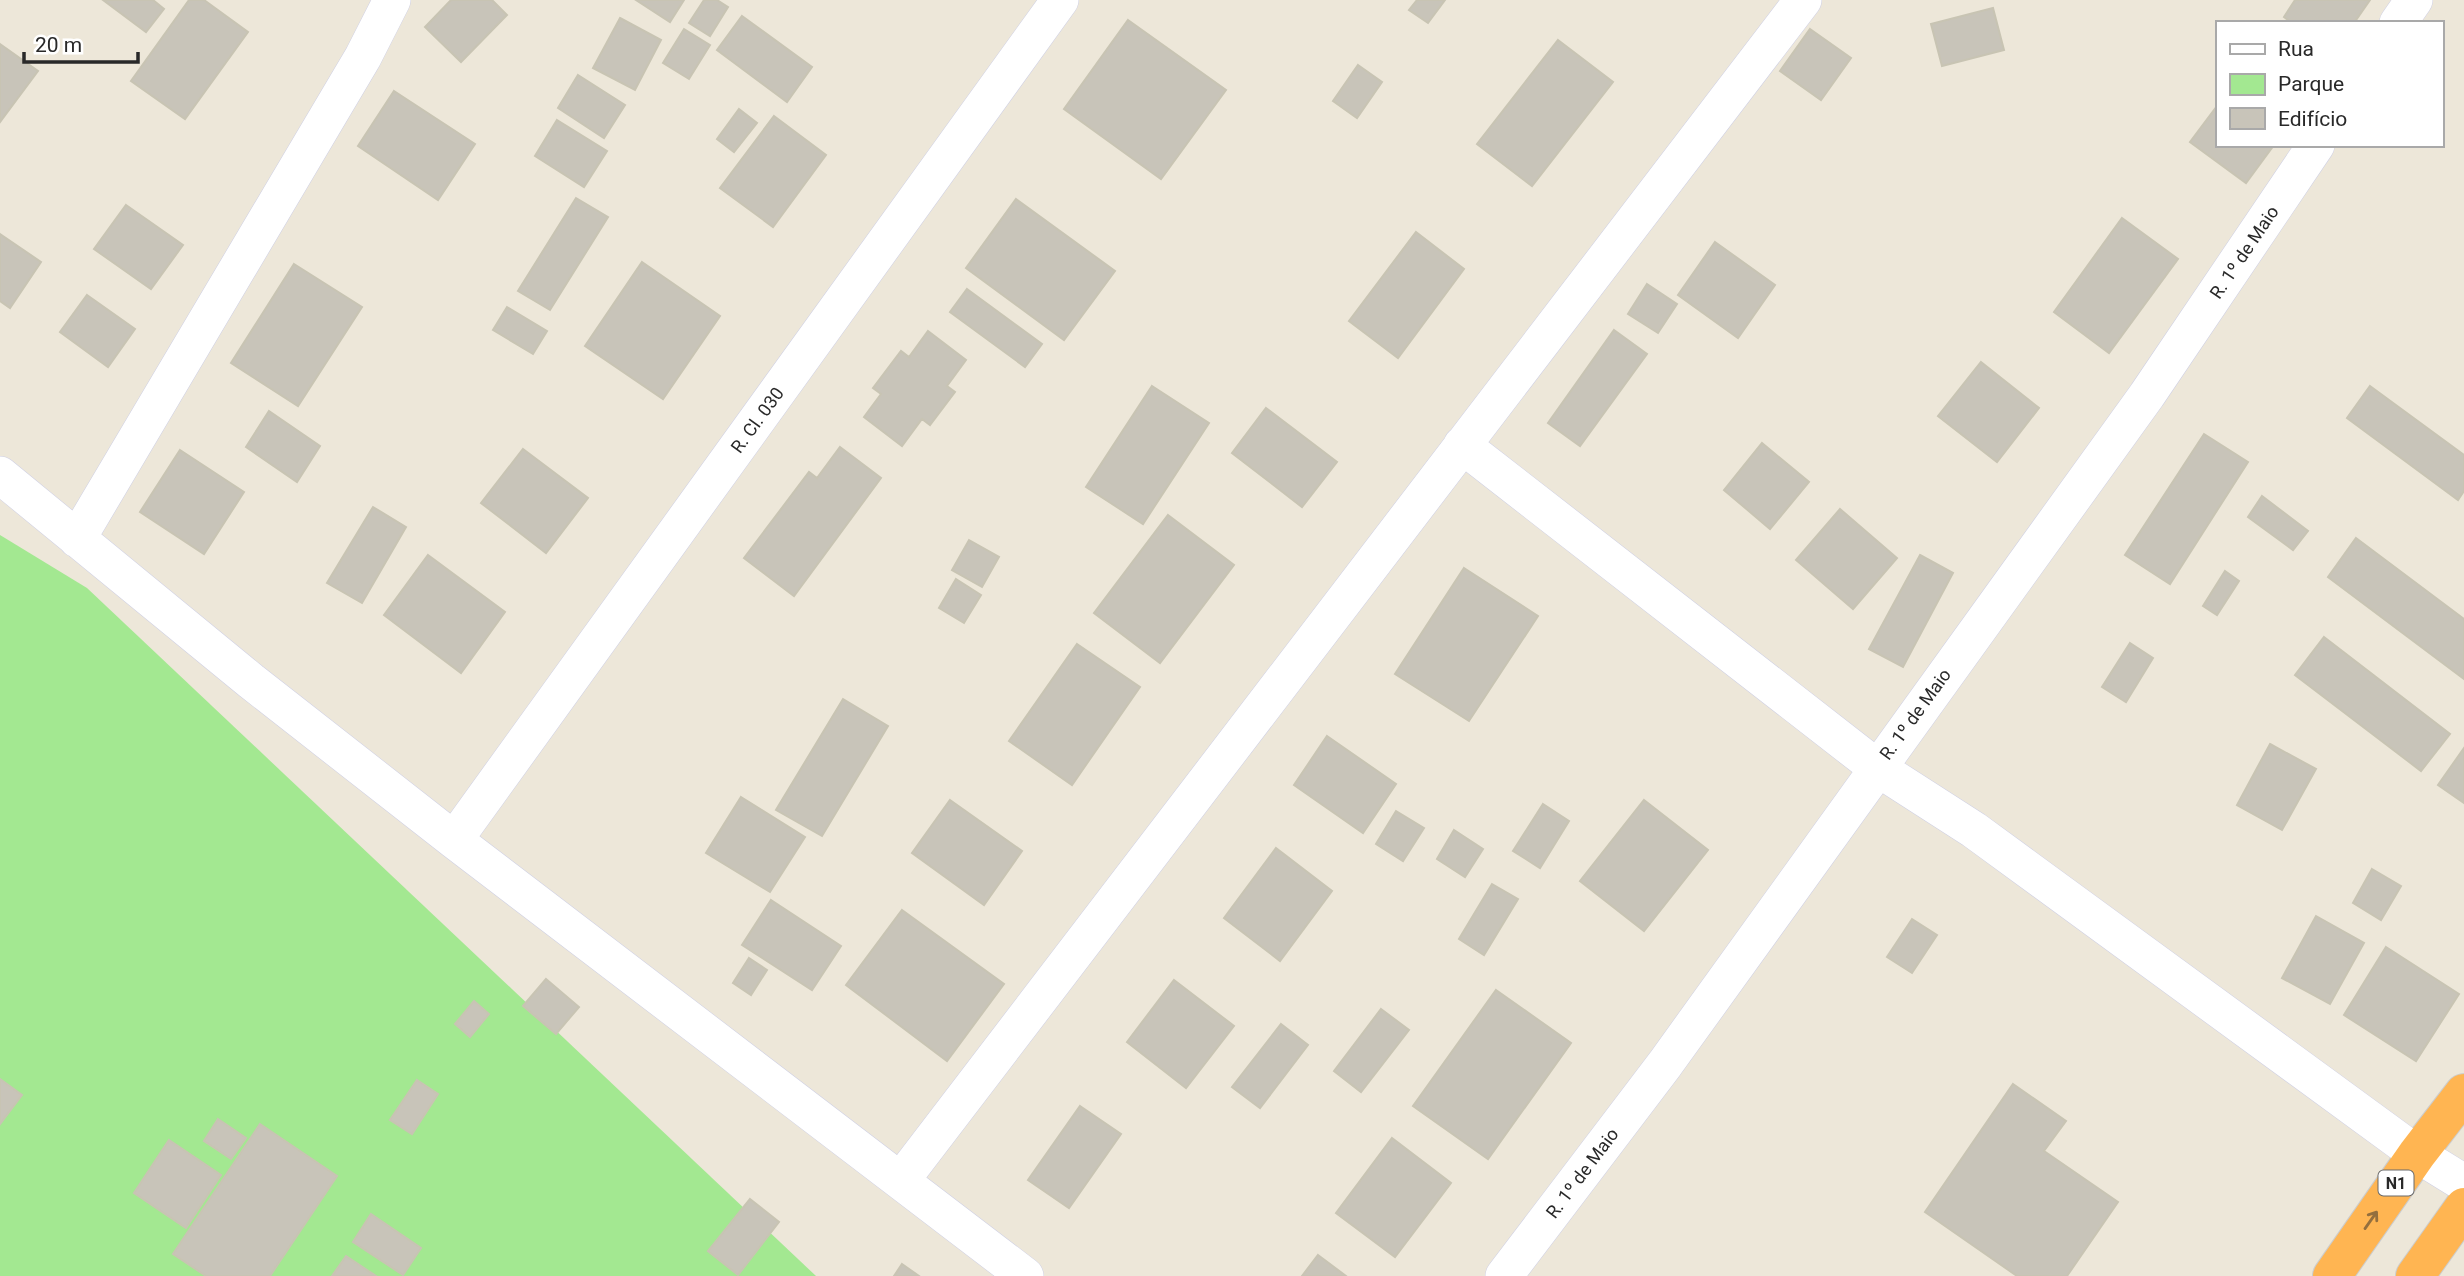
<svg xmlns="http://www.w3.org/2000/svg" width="2464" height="1276" viewBox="0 0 2464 1276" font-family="Roboto,sans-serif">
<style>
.green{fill:#a3e891}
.building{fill:#c8c4b9;stroke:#c8c4b3;stroke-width:2}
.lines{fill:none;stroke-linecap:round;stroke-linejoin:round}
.minor-casing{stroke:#cfd0e4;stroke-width:38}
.highway-casing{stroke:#ccc;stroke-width:40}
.minor{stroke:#fff;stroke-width:37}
.highway{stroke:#ffb552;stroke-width:38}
.oneway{stroke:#946f3e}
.labels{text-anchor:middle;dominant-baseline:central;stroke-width:7;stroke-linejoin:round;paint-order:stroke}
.shield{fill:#fff;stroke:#696969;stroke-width:2}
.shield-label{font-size:16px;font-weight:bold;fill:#292929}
.street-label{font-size:18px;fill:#292929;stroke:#fff}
</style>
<rect width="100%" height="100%" fill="#ede7d9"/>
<path class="green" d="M 0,535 L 87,588 L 816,1276 L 0,1276 Z"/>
<path class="building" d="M 103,0 L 153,0 L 164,9 L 146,32 Z
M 189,0 L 204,0 L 248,32 L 185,119 L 131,81 Z
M 451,0 L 492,0 L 507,15 L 461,62 L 425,27 Z
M 636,0 L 684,0 L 670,22 Z
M 704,0 L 717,0 L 728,7 L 710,36 L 689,23 Z
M 1417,0 L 1445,0 L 1428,23 L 1409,10 Z
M 2295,0 L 2370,0 L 2354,23 L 2292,23 L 2284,17 Z
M 1993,8 L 2004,50 L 1942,66 L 1931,24 Z
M 742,16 L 812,67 L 787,102 L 717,50 Z
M 620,18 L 661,40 L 635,90 L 593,68 Z
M 1128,20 L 1226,90 L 1161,179 L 1064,109 Z
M 684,29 L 710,45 L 689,79 L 663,63 Z
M 1810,29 L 1851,58 L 1821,100 L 1780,71 Z
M 1558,40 L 1613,82 L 1532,186 L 1477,144 Z
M 0,44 L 38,71 L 0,122 Z
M 1358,65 L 1382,82 L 1357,118 L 1333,101 Z
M 578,75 L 625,105 L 604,138 L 558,108 Z
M 394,91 L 475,144 L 438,200 L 358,146 Z
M 2217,106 L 2217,145 L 2274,145 L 2246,183 L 2190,142 Z
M 739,109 L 757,123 L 734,152 L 717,139 Z
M 774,116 L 826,155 L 773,227 L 720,188 Z
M 557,120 L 607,151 L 584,187 L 535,156 Z
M 576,198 L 608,217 L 550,310 L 518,291 Z
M 1016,199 L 1115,271 L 1064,340 L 966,268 Z
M 126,205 L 183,245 L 151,289 L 94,249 Z
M 2122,218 L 2178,259 L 2109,353 L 2054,312 Z
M 1416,232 L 1464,269 L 1398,358 L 1349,321 Z
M 0,234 L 41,262 L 10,308 L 0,301 Z
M 1715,242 L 1775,285 L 1738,338 L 1678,295 Z
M 642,262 L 720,316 L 663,399 L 585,346 Z
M 294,264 L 362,307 L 298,406 L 231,363 Z
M 1647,284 L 1677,304 L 1658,333 L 1628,314 Z
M 967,289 L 1042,344 L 1025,367 L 950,312 Z
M 87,295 L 135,329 L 108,367 L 60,332 Z
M 507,307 L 547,331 L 533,354 L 493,330 Z
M 1614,330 L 1647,354 L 1580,446 L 1548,423 Z
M 928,331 L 966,360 L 947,386 L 955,392 L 930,425 L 922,419 L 902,446 L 864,417 L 881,394 L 873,388 L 901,351 L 909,357 Z
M 1981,362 L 2039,408 L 1997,462 L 1938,416 Z
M 1152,386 L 1209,423 L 1143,524 L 1086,487 Z
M 2370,386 L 2464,455 L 2464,491 L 2458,500 L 2347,418 Z
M 1266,408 L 1337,462 L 1302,507 L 1232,453 Z
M 269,411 L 320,446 L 297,482 L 246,447 Z
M 2204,434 L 2248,462 L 2170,584 L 2125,555 Z
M 1762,443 L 1809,482 L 1770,529 L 1724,490 Z
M 840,447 L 881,478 L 794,596 L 744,558 L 809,472 L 817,478 Z
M 523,449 L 588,498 L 546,553 L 481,503 Z
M 180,450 L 244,492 L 204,554 L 140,512 Z
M 2262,496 L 2308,531 L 2293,550 L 2248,517 Z
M 373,507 L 406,527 L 362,603 L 327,583 Z
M 1840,509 L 1897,558 L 1853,609 L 1796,560 Z
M 1168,515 L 1234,565 L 1160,663 L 1094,613 Z
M 2356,538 L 2464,619 L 2464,679 L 2328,577 Z
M 969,540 L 999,557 L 982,587 L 952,570 Z
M 428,555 L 505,612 L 461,673 L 384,615 Z
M 1920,555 L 1953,573 L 1903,667 L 1869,649 Z
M 1464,568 L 1538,616 L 1469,721 L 1395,674 Z
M 2225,571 L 2239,581 L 2217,615 L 2203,606 Z
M 956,579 L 981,595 L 964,623 L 939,608 Z
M 2324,637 L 2450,734 L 2421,771 L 2295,675 Z
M 2130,643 L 2153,658 L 2126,702 L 2102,687 Z
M 1077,644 L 1140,687 L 1072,785 L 1009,741 Z
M 843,699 L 888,726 L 822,836 L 776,810 Z
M 1327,736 L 1396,784 L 1363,833 L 1294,785 Z
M 2270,744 L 2316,769 L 2282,830 L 2237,805 Z
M 2464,748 L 2464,803 L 2438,785 Z
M 741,797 L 805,837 L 770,892 L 706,853 Z
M 950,800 L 1022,851 L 984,905 L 912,853 Z
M 1644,800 L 1708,850 L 1644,931 L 1580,881 Z
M 1543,804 L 1569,821 L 1540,868 L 1513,851 Z
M 1396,811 L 1424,828 L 1403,861 L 1376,844 Z
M 1454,830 L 1483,849 L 1465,877 L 1437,859 Z
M 1276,848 L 1332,891 L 1280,961 L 1224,918 Z
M 2372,869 L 2401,886 L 2381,920 L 2353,903 Z
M 1492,884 L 1518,899 L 1484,955 L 1459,939 Z
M 771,900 L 841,946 L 812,990 L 742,945 Z
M 902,910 L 1004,984 L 947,1061 L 846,985 Z
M 2316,916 L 2364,943 L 2330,1004 L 2282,978 Z
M 1912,919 L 1937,935 L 1912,973 L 1887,957 Z
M 2386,947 L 2459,994 L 2416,1061 L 2344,1015 Z
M 749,958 L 767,970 L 751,995 L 733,983 Z
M 546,979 L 579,1007 L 556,1034 L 523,1006 Z
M 1174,980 L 1234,1026 L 1186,1088 L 1127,1042 Z
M 1496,990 L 1571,1043 L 1488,1159 L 1413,1106 Z
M 474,1001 L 489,1014 L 470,1037 L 455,1024 Z
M 1381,1009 L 1409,1030 L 1361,1092 L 1334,1071 Z
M 1281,1024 L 1308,1045 L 1260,1108 L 1232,1087 Z
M 0,1079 L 22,1095 L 0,1124 Z
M 417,1080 L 438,1094 L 412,1134 L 390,1120 Z
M 2013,1084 L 2066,1121 L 2044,1151 L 2118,1202 L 2067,1276 L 2017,1276 L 1925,1212 Z
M 1080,1106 L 1121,1134 L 1069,1208 L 1028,1180 Z
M 218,1119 L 246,1138 L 231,1159 L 204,1141 Z
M 260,1124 L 337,1176 L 270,1276 L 206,1276 L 173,1254 Z
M 1392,1138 L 1451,1183 L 1395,1257 L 1336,1213 Z
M 169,1140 L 221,1175 L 186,1228 L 134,1193 Z
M 750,1199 L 779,1222 L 738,1275 L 708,1251 Z
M 371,1214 L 421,1248 L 403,1275 L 353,1242 Z
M 1318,1255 L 1346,1276 L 1302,1276 Z
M 346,1256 L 376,1276 L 332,1276 Z
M 902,1264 L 919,1276 L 894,1276 Z"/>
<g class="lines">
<g class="minor-casing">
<path id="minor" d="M 2398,23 L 2414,0
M 1462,445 L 1876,767 L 1974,830 L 2417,1154 L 2464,1183
M 0,475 L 251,681 L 454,840 L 1025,1276
M 77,539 L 363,57 L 392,0
M 454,840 L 1060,0
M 902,1179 L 1803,0
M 1504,1276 L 1665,1064 L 2147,395 L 2316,145"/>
</g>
<g class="highway-casing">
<path id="highway" d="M 2332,1276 L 2417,1154 L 2464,1093
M 2415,1276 L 2464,1207"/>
</g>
<use href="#minor" class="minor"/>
<use href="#highway" class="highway"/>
</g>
<defs><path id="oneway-shaft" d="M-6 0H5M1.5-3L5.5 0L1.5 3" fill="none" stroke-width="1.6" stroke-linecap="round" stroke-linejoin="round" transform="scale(1.75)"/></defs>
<use class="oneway" href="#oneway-shaft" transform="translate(2371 1220) rotate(-55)"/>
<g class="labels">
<rect class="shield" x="2378.5" y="1170.5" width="35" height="25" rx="5"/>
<g class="shield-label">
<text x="2396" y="1183">N1</text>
</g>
<g class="street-label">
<text transform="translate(2244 252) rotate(-56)">R. 1º de Maio</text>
<text transform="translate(757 420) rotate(-54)">R. Cl. 030</text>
<text transform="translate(1915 714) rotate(-54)">R. 1º de Maio</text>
<text transform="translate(1582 1173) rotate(-53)">R. 1º de Maio</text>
</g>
</g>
<rect x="2216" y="21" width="228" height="126" fill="#ffffff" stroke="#a9a9a9" stroke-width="2"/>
<rect x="2230" y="44" width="35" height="10" fill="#ffffff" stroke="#a9a9a9" stroke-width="2"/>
<text x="2278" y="56" font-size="21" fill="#292929">Rua</text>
<rect x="2230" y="74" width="35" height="21" fill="#a3e891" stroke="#a9a9a9" stroke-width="2"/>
<text x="2278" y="91" font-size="21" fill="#292929">Parque</text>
<rect x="2230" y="108" width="35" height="21" fill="#c8c4b9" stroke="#a9a9a9" stroke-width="2"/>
<text x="2278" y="126" font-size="21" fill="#292929">Edifício</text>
<path d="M24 52v10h114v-10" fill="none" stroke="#292929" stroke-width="3.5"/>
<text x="35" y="52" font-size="21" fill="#292929" stroke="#ffffff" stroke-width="5" paint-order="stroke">20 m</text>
</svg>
